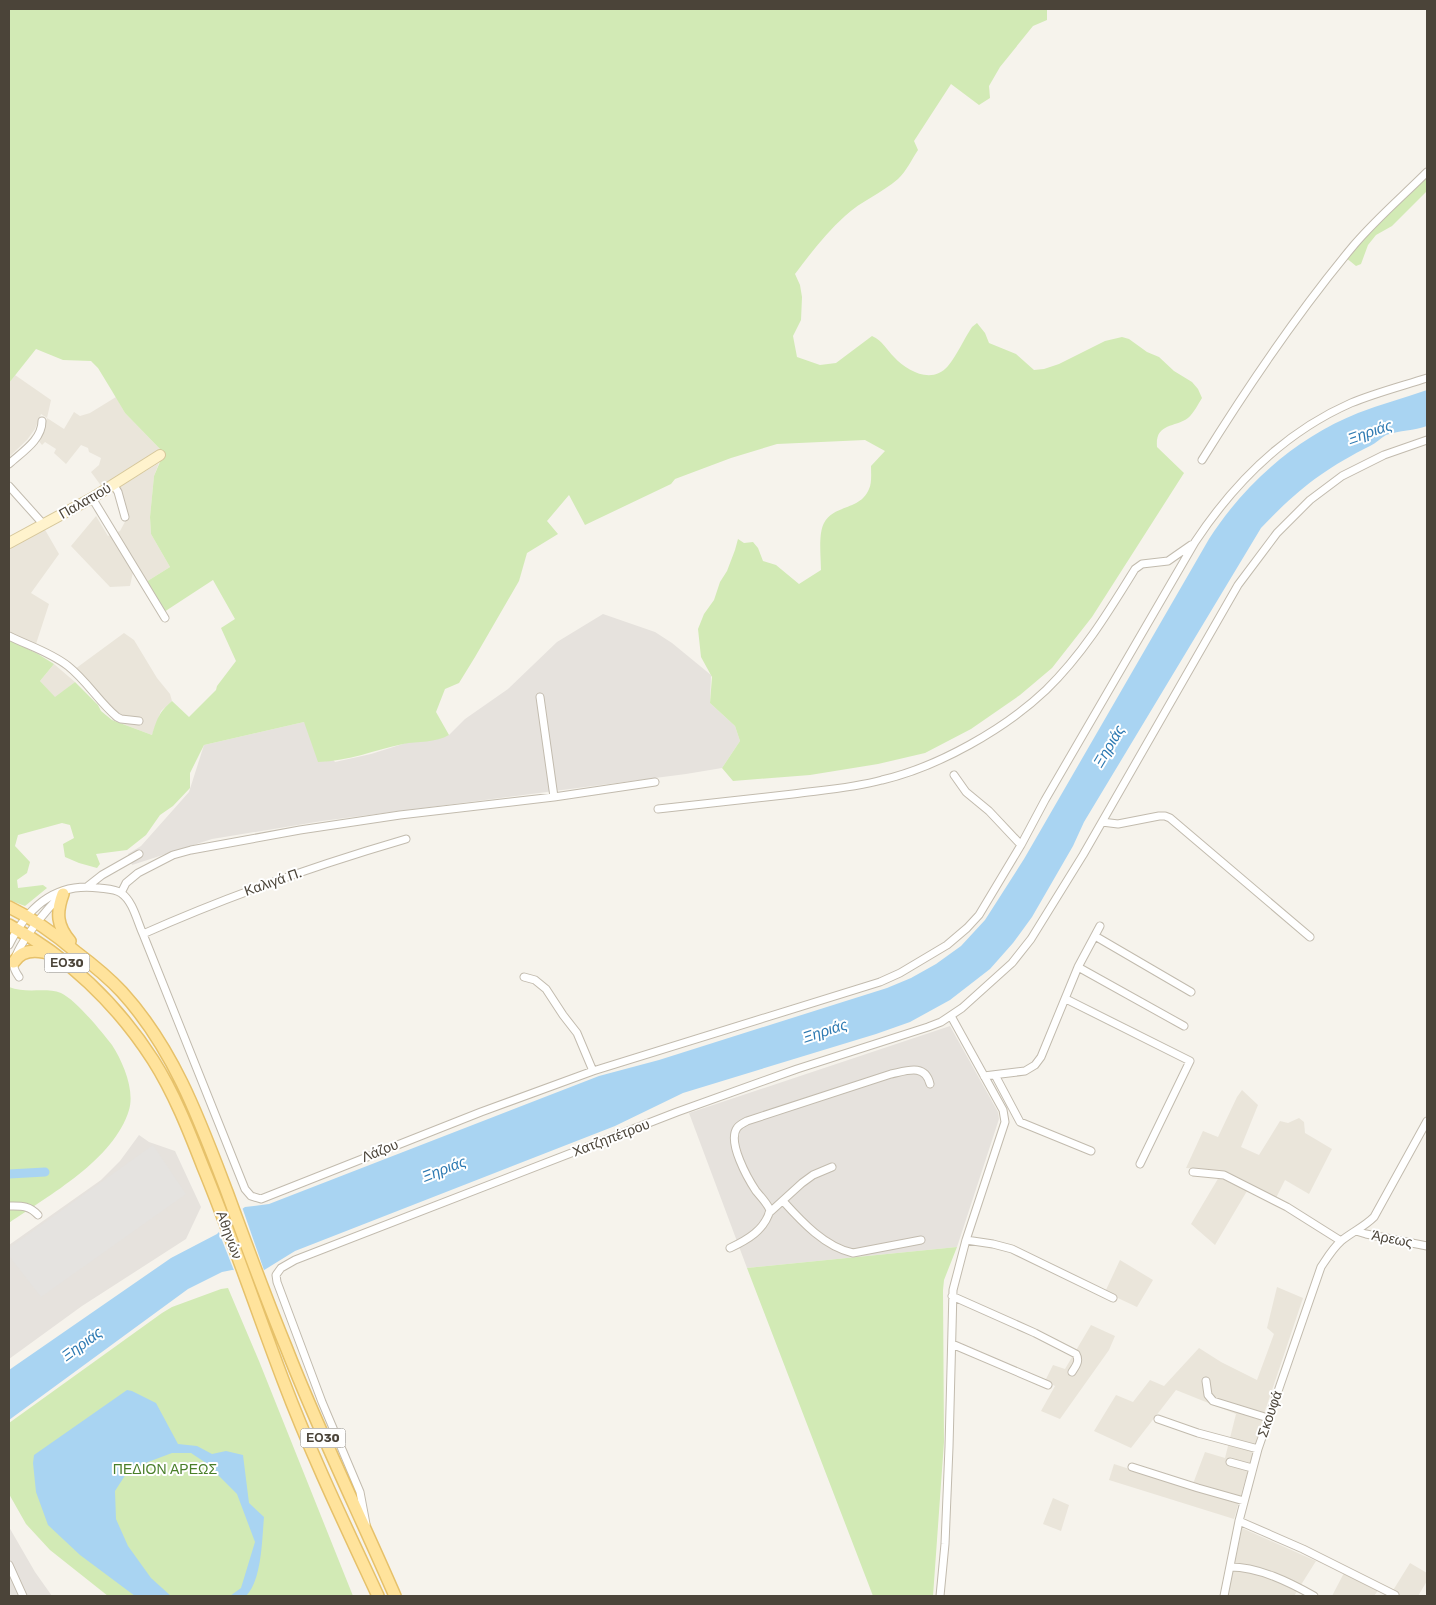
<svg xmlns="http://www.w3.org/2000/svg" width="1436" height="1605" viewBox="0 0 1436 1605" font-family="Rubik,sans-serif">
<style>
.residential{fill:#eae5da}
.industrial{fill:#e6e2dd}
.green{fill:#d2eab5}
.parking{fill:#e5e3e0}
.water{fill:#a9d4f2}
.pier{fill:#f6f3ec}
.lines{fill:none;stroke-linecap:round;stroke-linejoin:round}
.canal{stroke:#a9d4f2;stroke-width:9}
.street-casing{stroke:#c2bbae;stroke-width:9}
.secondary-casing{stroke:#d6c79b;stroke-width:12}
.primary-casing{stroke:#e6c16a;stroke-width:14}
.street{stroke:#fff;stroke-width:7}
.secondary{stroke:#fff3cd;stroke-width:10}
.primary{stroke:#ffe39c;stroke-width:11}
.labels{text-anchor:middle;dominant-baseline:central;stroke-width:4;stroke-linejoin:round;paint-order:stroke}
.shield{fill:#fff;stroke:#817c74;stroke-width:1}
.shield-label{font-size:12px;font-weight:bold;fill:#4b4439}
.street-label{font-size:14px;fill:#4b4439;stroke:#fff}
.park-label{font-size:14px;fill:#4a7f2a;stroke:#fff}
.water-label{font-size:15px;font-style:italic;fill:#2e7ab2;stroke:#fff}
</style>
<rect width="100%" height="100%" fill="#f6f3ec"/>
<path class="residential" d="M 15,375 L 51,400 L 47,418 L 64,429 L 74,412 L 80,416 L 90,413 L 116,397 L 125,413 L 160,449 L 102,487 L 91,472 L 99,465 L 101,458 L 89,452 L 88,448 L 81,445 L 66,464 L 54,453 L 56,449 L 45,442 L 42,445 L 38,440 L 47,418 L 41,414 L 35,429 L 27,440 L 9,457 L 9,383 Z
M 159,463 L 154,476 L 150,517 L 151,534 L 170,567 L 146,582 L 138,569 L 133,572 L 130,586 L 110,587 L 71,546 L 96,516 L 108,536 L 120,531 L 127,518 L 124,501 L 119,487 Z
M 44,528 L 59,554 L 31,593 L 49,604 L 36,644 L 13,635 L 9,632 L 9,547 Z
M 124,633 L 134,640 L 157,678 L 170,694 L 172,701 L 161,711 L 152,735 L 112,720 L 117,714 L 87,680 L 75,669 Z
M 54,664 L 75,682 L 55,698 L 40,681 Z
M 1242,1090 L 1258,1105 L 1241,1147 L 1259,1155 L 1280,1121 L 1288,1123 L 1299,1118 L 1304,1122 L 1305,1133 L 1332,1149 L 1309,1194 L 1285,1180 L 1276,1198 L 1223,1171 L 1186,1168 L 1203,1131 L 1218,1137 L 1237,1097 Z
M 1219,1177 L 1247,1191 L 1215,1245 L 1191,1224 Z
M 1120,1260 L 1153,1280 L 1137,1307 L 1105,1292 Z
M 1277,1287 L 1303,1298 L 1265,1411 L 1234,1519 L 1109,1480 L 1114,1464 L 1191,1489 L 1205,1452 L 1225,1458 L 1236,1414 L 1176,1390 L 1131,1448 L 1094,1431 L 1116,1395 L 1133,1402 L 1150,1380 L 1164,1386 L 1199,1348 L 1221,1362 L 1257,1380 L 1274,1334 L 1267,1328 Z
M 1091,1325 L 1115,1336 L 1109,1350 L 1060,1419 L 1041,1411 L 1055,1386 L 1045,1381 L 1053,1365 L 1065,1369 Z
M 1053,1498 L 1069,1505 L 1061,1531 L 1043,1524 Z
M 1242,1528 L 1316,1561 L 1294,1596 L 1228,1596 Z
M 1410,1563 L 1427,1573 L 1427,1581 L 1418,1596 L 1393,1596 L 1392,1592 Z
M 1344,1573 L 1379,1589 L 1374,1596 L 1332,1596 Z"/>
<path class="industrial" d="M 603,614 L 655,632 L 672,643 L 711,675 L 710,703 L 735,726 L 740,741 L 722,768 L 686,774 L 322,821 L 212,839 L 132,865 L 128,854 L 141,846 L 189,792 L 204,745 L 304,722 L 335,762 L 371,754 L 406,743 L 449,735 L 465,719 L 508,689 L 557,642 Z
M 950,1026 L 998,1112 L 999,1119 L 957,1247 L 747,1268 L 689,1113 Z
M 139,1135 L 149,1142 L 175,1151 L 201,1207 L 186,1239 L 82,1306 L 9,1359 L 9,1245 L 101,1180 L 120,1161 Z
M 9,1527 L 35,1572 L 52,1596 L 9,1596 Z"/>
<path class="green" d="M 9,9 L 1047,9 L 1047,20 L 1033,26 L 1000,67 L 989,86 L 990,98 L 979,105 L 951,84 L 914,141 L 918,150 C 912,159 906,172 898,179 C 882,193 861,201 845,216 C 826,233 810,254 795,274 L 800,285 L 802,297 L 801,320 L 793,336 L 797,357 L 820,365 L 836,363 L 872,336 C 883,341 886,349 894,357 C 907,371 932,385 948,366 C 957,355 964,339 972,327 L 977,323 L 985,333 L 989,343 L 1016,354 L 1034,370 L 1044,369 L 1059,364 L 1105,341 L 1122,337 L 1129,339 L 1147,352 L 1159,357 L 1174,371 L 1192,382 L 1198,389 L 1202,398 C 1198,404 1194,413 1188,418 C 1174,428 1155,423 1157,447 L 1184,473 L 1092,617 L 1052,668 L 1020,695 L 971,729 L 925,753 L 878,764 L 810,775 L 733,781 L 722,768 L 740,741 L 735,726 L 710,703 L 712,677 L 701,657 L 698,629 L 704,614 L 714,600 L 720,582 L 727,571 L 735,550 L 738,539 L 744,543 L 753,542 L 758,548 L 763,561 L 776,565 L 799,584 L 821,570 C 821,558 818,534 824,523 C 834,504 860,511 869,489 C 872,483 871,473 871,466 L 885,451 L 865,440 L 777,444 L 731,458 L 675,479 L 671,484 L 585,525 L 569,495 L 547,521 L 558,534 L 527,553 L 519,581 L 475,657 L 459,683 L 445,689 L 436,712 L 449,735 C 436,743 418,741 403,744 C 374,750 350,761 318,762 L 304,722 L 204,745 L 190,773 L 190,788 L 173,806 L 160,815 L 146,835 L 127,850 L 96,854 L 100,864 L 97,868 L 79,863 L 65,857 L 63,844 L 74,838 L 70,825 L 62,823 L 18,835 L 15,846 L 30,862 L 27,873 L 17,880 L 18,888 L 43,885 L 47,888 L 25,906 L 9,900 L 9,640 L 38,654 L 54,664 L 40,681 L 55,697 L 75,682 L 98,705 L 101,711 L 112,720 L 152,735 C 157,719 159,712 172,701 L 189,717 L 216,690 L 217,686 L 236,661 L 221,628 L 235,619 L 213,580 L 164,612 L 146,582 L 170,567 L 151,534 L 150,517 L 154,476 L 162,457 L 160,449 L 125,413 L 112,391 L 98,368 L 91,361 L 63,360 L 36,349 L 9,383 Z
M 1427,169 L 1427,191 L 1392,226 L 1376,235 L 1368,245 L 1361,264 L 1356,266 L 1345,257 Z
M 9,987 C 26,994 46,987 61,993 C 76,1000 102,1032 112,1045 C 123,1062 135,1090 129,1110 C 114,1160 49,1195 9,1223 Z
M 957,1247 L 944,1280 L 943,1290 L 944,1442 L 933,1596 L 873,1596 L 747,1268 Z
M 228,1288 L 259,1361 L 353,1596 L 108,1596 L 50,1550 L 26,1524 L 9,1494 L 9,1423 L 162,1313 L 172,1307 L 221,1289 Z"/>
<path class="parking" d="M 153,1145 L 186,1194 L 41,1297 L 9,1256 L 9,1248 Z"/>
<path class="water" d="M 1427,390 L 1427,426 C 1414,431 1400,430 1386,435 C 1381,438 1376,443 1370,446 C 1324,469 1297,490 1261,528 L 1084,822 L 1073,846 L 1032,917 L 1013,943 L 990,969 L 950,1000 L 910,1022 L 876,1034 L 683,1093 L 615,1126 L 295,1251 L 261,1272 L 232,1270 L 222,1272 L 188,1289 L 9,1420 L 9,1370 L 171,1258 L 217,1234 L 239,1211 L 245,1207 L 269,1204 L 599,1076 L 659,1060 L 887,988 L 911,978 L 936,964 L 961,946 L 985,920 L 1024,859 L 1209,539 C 1245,483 1296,438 1358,413 C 1381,404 1404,398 1427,390 Z
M 127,1390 L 132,1391 L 156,1403 L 178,1444 L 197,1446 L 212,1454 L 226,1451 L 243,1455 L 249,1503 L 264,1517 C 262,1539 262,1580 246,1596 L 230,1596 L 241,1588 L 255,1542 L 237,1494 L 206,1463 L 191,1453 L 172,1453 L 148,1462 L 126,1474 L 115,1491 L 116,1519 L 128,1546 L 151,1578 L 171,1596 L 135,1596 L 80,1555 L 48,1525 L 36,1492 L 33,1463 L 34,1455 Z"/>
<path class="pier" d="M 242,1207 L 265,1273 L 261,1274 L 235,1273 L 218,1230 L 236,1210 Z"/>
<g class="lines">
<path class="canal" d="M 9,1174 L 45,1172"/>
<g class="street-casing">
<path id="street" d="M 1202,460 C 1248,386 1298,312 1354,245 C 1376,219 1403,196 1427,172
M 9,464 C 22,452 42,440 42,421
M 113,484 L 118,492 L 125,517
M 9,486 L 44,525
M 92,498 L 165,618
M 9,636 C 29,646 50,652 68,666 C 87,681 99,702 117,717 L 121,719 L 139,721
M 540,697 L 554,797
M 954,775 L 966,792 L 989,811 L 1021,845
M 658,809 C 703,804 748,799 793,794 C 823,790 853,788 882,780 C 938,767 1005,729 1046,690 C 1083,654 1109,611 1135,569 L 1142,564 L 1168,561 L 1191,545
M 1102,822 L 1118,824 L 1159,816 L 1165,816 L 1170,818 L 1310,937
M 88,886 L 102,875 L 139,854
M 121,893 L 126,883 L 138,873 L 173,855 L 191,850 L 300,830 L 400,815 L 554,797 L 655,782
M 143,934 C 228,896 317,865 406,839
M 1095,936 L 1191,992
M 9,945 C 27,908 55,882 99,888 C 106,889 115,889 121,893 C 133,901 137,921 143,934 L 245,1189 L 251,1196 L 261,1199 L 481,1112 L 593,1071 L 880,982 L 900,973 L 947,945 L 967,928 L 979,915 L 1021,845 L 1045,800 L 1195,542 C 1234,483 1285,432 1351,403 C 1375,393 1402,386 1427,378
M 1078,967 L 1184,1026
M 19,977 C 17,974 14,970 14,966 C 12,950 49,906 62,895
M 524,977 L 535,980 L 546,989 L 563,1015 L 577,1033 L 593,1071
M 1066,999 L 1190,1061 L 1140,1164
M 995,1075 L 1020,1122 L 1091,1151
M 984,1076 L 1025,1071 L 1035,1065 L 1041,1057 L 1078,967 L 1100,926
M 1193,1172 L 1224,1175 L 1287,1207 L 1341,1241
M 783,1201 C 802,1222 825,1247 853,1253 L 921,1240
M 9,1206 C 21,1206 29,1205 38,1215
M 769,1213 L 802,1183 L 813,1175 L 832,1167
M 1356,1231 L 1366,1234 L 1427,1246
M 966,1240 L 993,1244 L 1012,1249 L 1113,1298
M 730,1248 C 747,1240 765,1230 770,1210 C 767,1203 761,1197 756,1191 C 748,1179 727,1142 737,1128 C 739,1125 743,1123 747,1121 L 891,1074 C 906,1071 925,1063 930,1084
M 952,1296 L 1035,1333 L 1076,1354 C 1080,1361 1076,1366 1072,1372
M 952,1344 L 1048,1385
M 1206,1381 L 1208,1395 L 1213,1401 L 1268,1418
M 1158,1419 L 1198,1433 L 1258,1449
M 1230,1462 L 1252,1468
M 1132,1467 L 1198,1488 L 1244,1501
M 1239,1521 L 1303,1549 L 1395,1595
M 366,1524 L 360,1492 L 322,1402 L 277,1282 L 276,1275 L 281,1268 L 295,1260 L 677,1112 L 797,1069 L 928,1027 L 941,1022 L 962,1008 L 1012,963 L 1031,939 L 1083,855 L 1238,585 L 1277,533 L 1310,500 L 1342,476 L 1384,455 L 1427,440
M 9,1565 L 23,1596
M 1230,1567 C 1259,1567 1289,1582 1314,1596
M 940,1596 L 945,1544 L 949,1447 L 953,1290 L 966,1240 L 1005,1122 L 1003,1110 L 951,1016
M 1224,1596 L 1239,1521 L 1258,1449 L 1321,1267 C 1327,1258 1333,1248 1341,1241 C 1352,1232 1364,1227 1374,1217 L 1427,1121"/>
</g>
<g class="secondary-casing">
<path id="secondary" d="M 9,543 L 92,498 L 160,455"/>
</g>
<g class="primary-casing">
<path id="primary" d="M 63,894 C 56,913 57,926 70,941
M 9,907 C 34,919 55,934 76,952 C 92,964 108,977 122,992 C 174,1049 200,1121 227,1192 C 246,1244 265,1296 286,1347 C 319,1432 359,1513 395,1596
M 9,925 C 67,956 117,1004 153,1060 C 174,1093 189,1131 203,1167 C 232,1237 256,1309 283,1380 C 311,1454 345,1525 378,1596
M 14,962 C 23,948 39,950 53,955"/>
</g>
<use href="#street" class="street"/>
<use href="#secondary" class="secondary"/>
<use href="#primary" class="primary"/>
</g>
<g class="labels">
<g class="shield">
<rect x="44.5" y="953.5" width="45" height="19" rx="4"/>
<rect x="300.5" y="1428.5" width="45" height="19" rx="4"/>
</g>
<g class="shield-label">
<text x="67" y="963">ΕΟ30</text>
<text x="323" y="1438">ΕΟ30</text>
</g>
<g class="street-label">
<text transform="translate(85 501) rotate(-30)">Παλατιού</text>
<text transform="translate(273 882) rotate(-19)">Καλιγά Π.</text>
<text transform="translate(611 1138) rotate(-21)">Χατζηπέτρου</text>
<text transform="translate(380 1151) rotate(-22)">Λάζου</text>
<text transform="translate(229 1235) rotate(70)">Αθηνών</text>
<text transform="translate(1392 1239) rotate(11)">Άρεως</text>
<text transform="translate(1270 1414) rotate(-71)">Σκουφά</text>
</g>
<g class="park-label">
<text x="165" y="1469">ΠΕΔΙΟΝ ΑΡΕΩΣ</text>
</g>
<g class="water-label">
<text transform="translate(1370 432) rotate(-19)">Ξηριάς</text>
<text transform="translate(1109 746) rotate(-59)">Ξηριάς</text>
<text transform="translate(825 1031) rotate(-18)">Ξηριάς</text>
<text transform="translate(444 1169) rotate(-21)">Ξηριάς</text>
<text transform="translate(82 1344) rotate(-36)">Ξηριάς</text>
</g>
</g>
<rect width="1436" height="1605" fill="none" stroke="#4b4439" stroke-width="20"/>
</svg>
